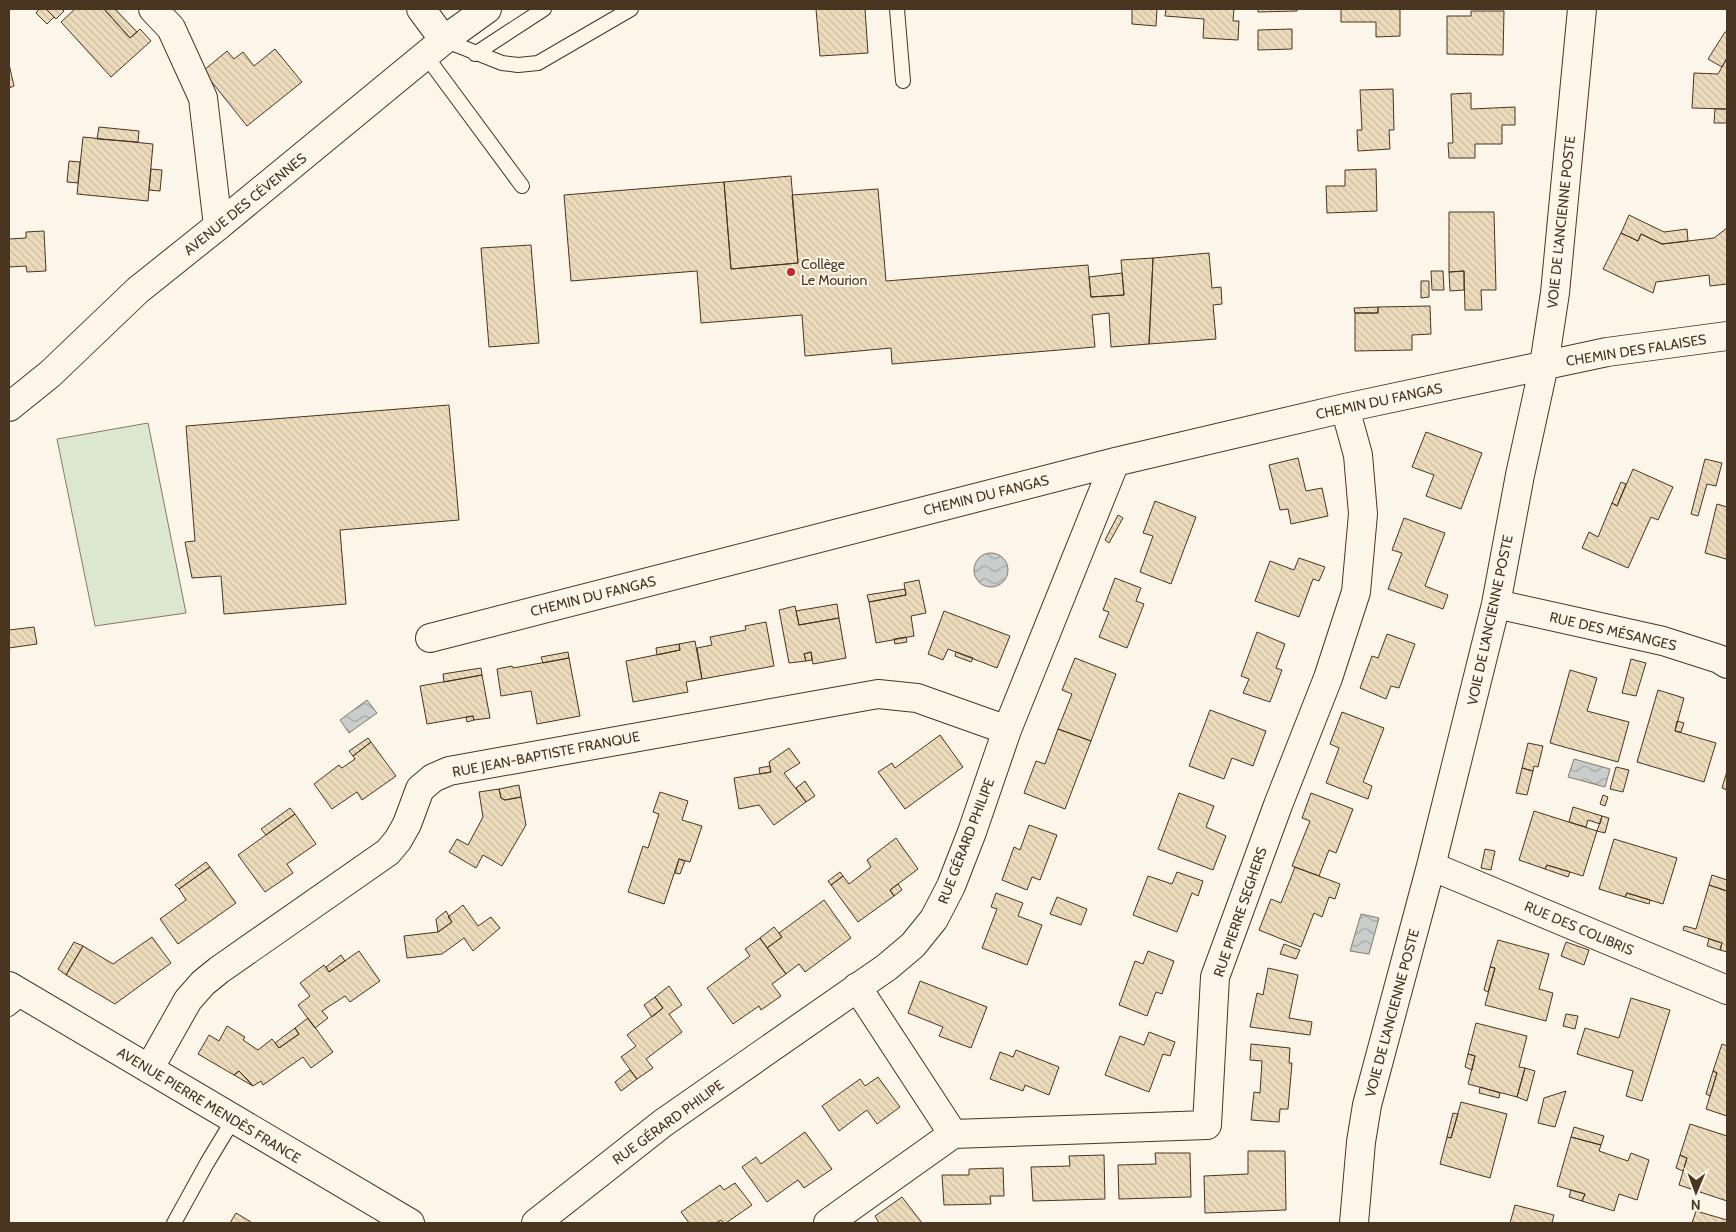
<svg xmlns="http://www.w3.org/2000/svg" width="1736" height="1232" viewBox="0 0 1736 1232" font-family="Cabin,sans-serif">
<style>
.green{fill:#dce7d0;stroke:#887966}
.water{fill:url(#water-waves);stroke:#887966}
.building{fill:url(#building-back-hatch);stroke:#4a3520}
.lines{fill:none;stroke-linecap:round;stroke-linejoin:round}
.service-casing{stroke:#4a3520;stroke-width:16}
.minor-casing{stroke:#4a3520;stroke-width:30}
.tertiary-casing{stroke:#4a3520;stroke-width:30}
.service{stroke:#fbf6e9;stroke-width:14}
.minor{stroke:#fbf6e9;stroke-width:28}
.tertiary{stroke:#fbf6e9;stroke-width:28}
.poi-dot{fill:#c62828;stroke:#fbf6e9;stroke-width:2}
.labels{text-anchor:middle;dominant-baseline:central;stroke-width:4;stroke-linejoin:round;paint-order:stroke}
.street-label{font-size:14px;fill:#4a3520;stroke:#fbf6e9}
.poi-label{font-size:14px;fill:#4a3520;stroke:#fbf6e9;text-anchor:start}
</style>
<defs>
<pattern id="water-waves" width="16" height="10" patternUnits="userSpaceOnUse" patternTransform="scale(1.25)"><rect width="16" height="10" fill="#c9cecd"/><path d="M0 5q4-4 8 0t8 0" fill="none" stroke="#a5a8a6"/></pattern>
<pattern id="building-back-hatch" width="6" height="6" patternUnits="userSpaceOnUse" patternTransform="scale(1.25)"><rect width="6" height="6" fill="#ecdcbc"/><path d="M-1 5l2 2M0 0l6 6M5-1l2 2" fill="none" stroke="#ccbda1"/></pattern>
</defs>
<rect width="100%" height="100%" fill="#fbf6e9"/>
<path class="green" d="M 148,423 L 186,613 L 95,626 L 57,439 Z"/>
<path class="water" d="M974 570a17 17 0 1 1 34 0a17 17 0 1 1-34 0Z
M 367,700 L 377,713 L 349,733 L 340,720 Z
M 1574,759 L 1610,769 L 1605,787 L 1568,777 Z
M 1361,914 L 1379,918 L 1369,954 L 1350,951 Z"/>
<path class="building" d="M 39,9 L 46,9 L 54,17 L 47,24 L 36,13 Z
M 46,9 L 62,9 L 64,11 L 56,19 Z
M 75,9 L 104,9 L 130,38 L 140,29 L 151,41 L 111,77 L 61,22 Z
M 104,9 L 115,9 L 137,32 L 130,38 Z
M 816,9 L 865,9 L 868,53 L 820,56 Z
M 1132,9 L 1157,9 L 1156,26 L 1132,24 Z
M 1166,9 L 1234,9 L 1233,21 L 1239,21 L 1238,40 L 1203,38 L 1204,19 L 1165,16 Z
M 1258,9 L 1297,9 L 1297,11 L 1258,12 Z
M 1341,9 L 1400,9 L 1400,36 L 1376,37 L 1376,22 L 1341,22 Z
M 1471,11 L 1504,11 L 1503,55 L 1447,54 L 1447,16 L 1471,16 Z
M 1292,29 L 1292,49 L 1258,50 L 1258,30 Z
M 1725,32 L 1727,32 L 1727,58 L 1722,67 L 1708,59 Z
M 275,49 L 302,82 L 247,126 L 203,71 L 227,51 L 234,59 L 243,52 L 254,66 Z
M 1727,58 L 1727,109 L 1692,108 L 1694,73 L 1718,74 Z
M 9,64 L 14,86 L 9,88 Z
M 1393,89 L 1394,130 L 1389,130 L 1390,149 L 1358,151 L 1357,130 L 1362,130 L 1360,90 Z
M 1471,93 L 1471,109 L 1515,107 L 1515,125 L 1502,125 L 1502,144 L 1475,144 L 1475,158 L 1449,158 L 1448,143 L 1453,143 L 1451,94 Z
M 1715,109 L 1727,109 L 1727,123 L 1714,123 Z
M 99,127 L 139,131 L 138,142 L 97,139 Z
M 83,137 L 153,144 L 148,201 L 77,194 Z
M 69,161 L 80,162 L 78,183 L 67,182 Z
M 151,169 L 162,170 L 160,191 L 149,190 Z
M 1376,169 L 1377,211 L 1327,213 L 1326,186 L 1345,186 L 1345,170 Z
M 791,176 L 798,263 L 731,269 L 724,182 Z
M 724,182 L 731,269 L 798,263 L 792,195 L 878,189 L 886,281 L 1088,265 L 1091,297 L 1124,295 L 1121,260 L 1153,258 L 1149,344 L 1111,347 L 1109,313 L 1092,315 L 1095,347 L 892,364 L 891,348 L 805,356 L 802,315 L 701,323 L 697,271 L 571,281 L 564,195 Z
M 1449,212 L 1494,212 L 1496,290 L 1481,290 L 1482,310 L 1465,310 L 1464,271 L 1449,272 Z
M 1629,215 L 1664,232 L 1687,229 L 1688,241 L 1662,244 L 1641,234 L 1638,241 L 1621,233 Z
M 1727,228 L 1727,284 L 1710,286 L 1709,275 L 1656,282 L 1653,293 L 1603,269 L 1621,233 L 1638,241 L 1641,234 L 1662,244 L 1714,238 Z
M 44,231 L 46,271 L 27,272 L 26,266 L 9,267 L 9,239 L 26,238 L 26,232 Z
M 531,245 L 539,343 L 489,347 L 481,248 Z
M 1209,253 L 1212,288 L 1221,287 L 1222,304 L 1213,305 L 1216,339 L 1149,344 L 1153,258 Z
M 1431,271 L 1443,271 L 1444,290 L 1432,290 Z
M 1464,271 L 1464,290 L 1450,291 L 1449,272 Z
M 1122,273 L 1124,295 L 1091,297 L 1089,277 Z
M 1421,281 L 1429,281 L 1429,297 L 1421,298 Z
M 1430,306 L 1431,334 L 1412,335 L 1412,350 L 1355,351 L 1355,313 L 1378,313 L 1378,307 Z
M 1378,307 L 1378,313 L 1355,313 L 1354,308 Z
M 449,405 L 459,520 L 340,530 L 346,604 L 224,614 L 221,576 L 192,578 L 185,542 L 195,541 L 186,426 Z
M 1426,432 L 1482,453 L 1461,509 L 1426,496 L 1434,475 L 1412,467 Z
M 1298,458 L 1306,491 L 1322,488 L 1328,516 L 1291,524 L 1288,509 L 1280,510 L 1269,465 Z
M 1705,459 L 1722,463 L 1716,486 L 1707,484 L 1698,516 L 1691,514 Z
M 1633,469 L 1673,487 L 1658,520 L 1651,517 L 1628,568 L 1582,548 L 1589,532 L 1598,537 L 1612,503 L 1617,506 Z
M 1621,482 L 1626,484 L 1617,506 L 1612,503 Z
M 1155,501 L 1196,517 L 1171,584 L 1140,572 L 1153,536 L 1143,533 Z
M 1717,504 L 1727,507 L 1727,557 L 1726,559 L 1705,553 Z
M 1118,515 L 1123,518 L 1109,543 L 1105,540 Z
M 1404,518 L 1445,533 L 1425,586 L 1448,595 L 1443,609 L 1388,589 L 1402,553 L 1392,550 Z
M 1299,558 L 1325,567 L 1319,581 L 1313,579 L 1299,617 L 1255,601 L 1270,561 L 1294,570 Z
M 1115,578 L 1141,588 L 1136,601 L 1144,604 L 1127,648 L 1099,637 L 1109,612 L 1103,610 Z
M 919,580 L 926,613 L 911,616 L 914,636 L 876,643 L 869,602 L 906,595 L 904,583 Z
M 905,589 L 906,595 L 869,602 L 867,595 Z
M 837,604 L 839,618 L 799,625 L 796,611 Z
M 795,606 L 799,625 L 839,618 L 846,658 L 813,664 L 811,652 L 804,654 L 806,661 L 789,663 L 779,610 Z
M 944,611 L 1010,636 L 997,668 L 948,649 L 943,660 L 928,654 Z
M 766,622 L 774,666 L 702,679 L 697,648 L 712,645 L 710,637 L 746,630 L 745,626 Z
M 34,627 L 37,644 L 9,648 L 9,630 Z
M 1257,632 L 1285,644 L 1276,668 L 1282,670 L 1270,702 L 1243,693 L 1249,679 L 1241,676 Z
M 1387,634 L 1415,644 L 1399,688 L 1391,686 L 1386,699 L 1360,688 L 1372,656 L 1378,658 Z
M 906,637 L 907,642 L 895,644 L 894,639 Z
M 695,641 L 702,679 L 686,682 L 688,692 L 633,702 L 626,661 L 680,650 L 679,644 Z
M 679,644 L 680,650 L 657,655 L 656,648 Z
M 568,652 L 569,658 L 543,663 L 541,657 Z
M 811,652 L 812,660 L 806,661 L 804,654 Z
M 956,652 L 973,658 L 971,662 L 955,656 Z
M 569,658 L 580,716 L 537,724 L 531,691 L 501,696 L 497,669 L 512,666 L 513,668 Z
M 1075,658 L 1116,674 L 1091,741 L 1058,729 L 1072,694 L 1062,690 Z
M 1631,659 L 1646,663 L 1636,696 L 1622,693 Z
M 481,668 L 482,675 L 444,682 L 443,674 Z
M 1570,670 L 1597,678 L 1587,711 L 1629,722 L 1618,762 L 1550,743 Z
M 482,675 L 490,718 L 474,720 L 473,716 L 427,724 L 420,686 Z
M 1658,690 L 1684,698 L 1675,731 L 1716,743 L 1704,782 L 1637,762 Z
M 1210,710 L 1266,731 L 1253,766 L 1232,758 L 1224,779 L 1189,766 Z
M 1342,712 L 1384,728 L 1363,782 L 1372,786 L 1368,799 L 1326,783 L 1339,748 L 1330,744 Z
M 473,716 L 474,720 L 467,722 L 466,717 Z
M 1677,721 L 1684,723 L 1681,732 L 1675,731 Z
M 1058,729 L 1091,741 L 1065,809 L 1024,793 L 1036,761 L 1045,764 Z
M 940,735 L 963,767 L 905,809 L 878,772 L 892,763 L 895,768 Z
M 368,738 L 371,742 L 353,756 L 349,751 Z
M 371,742 L 396,776 L 362,800 L 357,792 L 332,809 L 314,784 L 339,765 L 342,768 L 355,759 L 353,756 Z
M 1528,743 L 1543,746 L 1538,767 L 1534,766 L 1533,771 L 1522,768 Z
M 789,748 L 800,763 L 784,773 L 806,802 L 774,825 L 759,805 L 739,809 L 734,778 L 771,772 L 769,762 Z
M 770,766 L 771,772 L 760,774 L 759,768 Z
M 1616,767 L 1629,770 L 1623,792 L 1610,789 Z
M 1522,768 L 1533,771 L 1527,795 L 1516,793 Z
M 1727,771 L 1727,790 L 1722,788 Z
M 805,781 L 815,796 L 806,802 L 796,788 Z
M 519,785 L 521,797 L 505,800 L 501,798 L 499,789 Z
M 499,789 L 501,798 L 505,800 L 521,797 L 526,825 L 502,866 L 483,855 L 476,868 L 449,852 L 457,839 L 468,845 L 483,817 L 479,792 Z
M 660,792 L 688,801 L 682,820 L 702,826 L 690,862 L 679,859 L 664,904 L 628,892 L 643,846 L 648,848 L 659,814 L 653,812 Z
M 1179,793 L 1214,806 L 1206,827 L 1226,836 L 1213,870 L 1158,849 Z
M 1311,793 L 1353,809 L 1336,853 L 1329,850 L 1319,876 L 1292,866 L 1310,821 L 1302,818 Z
M 1603,795 L 1608,797 L 1605,806 L 1600,804 Z
M 1573,807 L 1602,816 L 1600,824 L 1588,820 L 1586,827 L 1569,822 Z
M 290,808 L 295,814 L 266,835 L 261,829 Z
M 1534,811 L 1597,831 L 1583,876 L 1547,865 L 1545,869 L 1519,860 Z
M 295,814 L 316,844 L 287,864 L 293,873 L 265,892 L 238,855 Z
M 1602,816 L 1609,818 L 1605,833 L 1597,831 Z
M 1029,825 L 1057,835 L 1040,880 L 1032,877 L 1027,890 L 1002,880 L 1014,847 L 1020,850 Z
M 896,838 L 918,869 L 890,890 L 894,896 L 858,922 L 831,885 L 843,876 L 849,884 L 871,867 L 867,860 Z
M 1614,839 L 1677,858 L 1663,904 L 1627,893 L 1625,897 L 1599,889 Z
M 1485,849 L 1495,851 L 1491,870 L 1481,868 Z
M 679,859 L 685,861 L 680,874 L 675,873 Z
M 206,862 L 210,867 L 179,889 L 175,885 Z
M 1547,865 L 1570,872 L 1568,877 L 1545,869 Z
M 210,867 L 236,903 L 178,944 L 160,919 L 186,900 L 179,889 Z
M 1295,867 L 1340,884 L 1335,899 L 1329,897 L 1322,917 L 1314,913 L 1301,947 L 1259,930 L 1271,899 L 1281,903 Z
M 840,872 L 843,876 L 831,885 L 828,881 Z
M 1177,872 L 1203,881 L 1198,896 L 1192,893 L 1177,932 L 1133,915 L 1148,876 L 1172,884 Z
M 1712,875 L 1727,880 L 1727,891 L 1709,885 Z
M 898,884 L 902,890 L 894,896 L 890,890 Z
M 1709,885 L 1727,891 L 1727,952 L 1720,950 L 1722,943 L 1683,930 L 1684,926 L 1696,929 Z
M 996,893 L 1023,903 L 1018,916 L 1042,925 L 1027,965 L 982,948 L 997,909 L 991,907 Z
M 1627,893 L 1650,900 L 1649,904 L 1625,897 Z
M 1057,897 L 1087,909 L 1081,925 L 1050,914 Z
M 824,900 L 851,938 L 805,972 L 799,964 L 786,974 L 767,948 L 782,937 L 779,933 Z
M 463,905 L 478,926 L 491,917 L 500,928 L 473,951 L 464,938 L 442,954 L 407,958 L 404,936 L 438,932 L 452,922 L 448,917 Z
M 446,911 L 452,922 L 438,932 L 436,919 Z
M 774,927 L 782,937 L 767,948 L 760,938 Z
M 152,937 L 171,963 L 115,1004 L 66,975 L 83,946 L 113,964 Z
M 760,938 L 786,974 L 772,984 L 781,996 L 761,1010 L 759,1006 L 733,1024 L 707,988 L 750,956 L 745,949 Z
M 1709,939 L 1722,943 L 1720,950 L 1707,946 Z
M 1498,940 L 1549,954 L 1539,989 L 1553,993 L 1546,1021 L 1485,1005 L 1495,968 L 1490,967 Z
M 74,942 L 83,946 L 66,975 L 58,969 Z
M 1566,942 L 1589,950 L 1584,965 L 1561,956 Z
M 1284,944 L 1300,950 L 1296,959 L 1280,954 Z
M 359,951 L 380,981 L 350,1002 L 345,996 L 322,1011 L 328,1018 L 315,1028 L 298,1005 L 310,996 L 300,983 L 324,965 L 329,972 Z
M 1148,951 L 1174,961 L 1162,994 L 1156,992 L 1147,1016 L 1119,1005 L 1135,961 L 1143,964 Z
M 341,955 L 345,961 L 329,972 L 326,967 Z
M 1490,967 L 1495,968 L 1488,992 L 1484,990 Z
M 1268,968 L 1298,975 L 1289,1018 L 1312,1022 L 1310,1035 L 1250,1027 L 1257,993 L 1263,995 Z
M 920,981 L 987,1007 L 971,1048 L 939,1036 L 943,1027 L 908,1013 Z
M 669,986 L 682,1005 L 669,1014 L 682,1032 L 646,1059 L 653,1068 L 637,1079 L 621,1057 L 636,1046 L 627,1035 L 663,1008 L 655,997 Z
M 655,997 L 663,1008 L 652,1017 L 644,1005 Z
M 1631,998 L 1670,1010 L 1642,1101 L 1626,1096 L 1633,1071 L 1577,1054 L 1585,1028 L 1619,1038 Z
M 1566,1014 L 1578,1016 L 1575,1029 L 1563,1026 Z
M 308,1018 L 333,1052 L 311,1068 L 303,1057 L 263,1085 L 261,1081 L 253,1086 L 239,1071 L 234,1075 L 198,1054 L 209,1035 L 219,1041 L 227,1026 L 245,1037 L 243,1040 L 258,1050 L 272,1039 L 279,1048 L 299,1034 L 295,1028 Z
M 1476,1023 L 1527,1036 L 1519,1067 L 1525,1068 L 1517,1097 L 1468,1084 L 1475,1056 L 1468,1054 Z
M 295,1028 L 299,1034 L 279,1048 L 275,1043 Z
M 1149,1032 L 1175,1042 L 1170,1056 L 1163,1054 L 1149,1092 L 1105,1075 L 1120,1036 L 1144,1045 Z
M 1251,1044 L 1290,1048 L 1289,1063 L 1292,1063 L 1288,1109 L 1280,1109 L 1279,1122 L 1251,1120 L 1254,1092 L 1260,1093 L 1262,1061 L 1250,1060 Z
M 1722,1044 L 1727,1046 L 1727,1116 L 1706,1109 L 1717,1073 L 1713,1071 Z
M 1016,1050 L 1059,1067 L 1049,1095 L 1025,1085 L 1023,1091 L 990,1079 L 1000,1052 L 1013,1057 Z
M 1468,1054 L 1475,1056 L 1472,1070 L 1465,1067 Z
M 1525,1068 L 1535,1071 L 1527,1101 L 1517,1097 Z
M 630,1070 L 637,1079 L 621,1091 L 615,1082 Z
M 239,1071 L 246,1078 L 253,1086 L 234,1075 Z
M 1713,1071 L 1717,1073 L 1710,1096 L 1706,1094 Z
M 878,1077 L 900,1107 L 877,1124 L 867,1110 L 839,1131 L 822,1106 L 860,1079 L 865,1086 Z
M 1480,1087 L 1500,1093 L 1499,1098 L 1479,1093 Z
M 1566,1091 L 1555,1127 L 1538,1123 L 1544,1098 Z
M 1461,1102 L 1507,1114 L 1490,1178 L 1440,1164 L 1447,1137 L 1451,1138 Z
M 1453,1113 L 1458,1114 L 1451,1138 L 1447,1137 Z
M 1690,1124 L 1727,1136 L 1727,1201 L 1679,1185 L 1687,1158 L 1680,1155 Z
M 1574,1127 L 1604,1136 L 1601,1145 L 1571,1137 Z
M 805,1132 L 832,1169 L 804,1188 L 798,1180 L 767,1202 L 742,1167 L 756,1157 L 761,1164 Z
M 1571,1137 L 1601,1145 L 1599,1151 L 1628,1161 L 1631,1153 L 1649,1160 L 1637,1200 L 1619,1194 L 1614,1211 L 1582,1201 L 1585,1194 L 1557,1186 Z
M 1248,1151 L 1285,1151 L 1286,1210 L 1205,1213 L 1204,1176 L 1248,1174 Z
M 1155,1153 L 1190,1153 L 1191,1197 L 1119,1199 L 1118,1165 L 1156,1164 Z
M 1104,1155 L 1105,1199 L 1033,1201 L 1031,1167 L 1070,1166 L 1069,1156 Z
M 1680,1155 L 1687,1158 L 1683,1171 L 1676,1168 Z
M 1003,1168 L 1004,1196 L 990,1196 L 991,1204 L 944,1205 L 942,1175 L 969,1175 L 969,1169 Z
M 735,1183 L 752,1205 L 726,1223 L 724,1223 L 721,1220 L 716,1223 L 689,1223 L 681,1212 L 720,1185 L 724,1190 Z
M 1571,1190 L 1585,1194 L 1582,1201 L 1569,1197 Z
M 902,1197 L 922,1223 L 879,1223 L 875,1216 Z
M 1515,1205 L 1554,1215 L 1552,1223 L 1510,1223 Z
M 1696,1211 L 1727,1220 L 1727,1223 L 1692,1223 Z
M 236,1213 L 251,1222 L 250,1223 L 230,1223 Z"/>
<g class="lines">
<g class="service-casing">
<path id="service" d="M 897,9 L 903,81
M 444,40 L 502,63 L 518,65 L 538,63 L 631,9
M 475,54 L 544,9
M 426,56 L 522,186
M 9,1009 L 25,996
M 174,1223 L 207,1163 L 233,1120"/>
</g>
<g class="minor-casing">
<path id="minor" d="M 153,9 L 171,28 L 203,98 L 218,226
M 421,9 L 444,40
M 1496,604 L 1663,641 L 1719,659 L 1727,664
M 430,638 L 1115,462 L 1345,408 L 1607,352 L 1727,336
M 1431,866 L 1727,990
M 9,986 L 410,1223
M 857,987 L 953,1134 L 1207,1125 L 1215,977 L 1278,805 L 1328,678 L 1356,592 L 1363,514 L 1358,455 L 1345,408
M 149,1069 L 188,1000 L 203,983 L 219,970 L 388,852 L 398,840 L 407,824 L 420,789 L 433,778 L 449,771 L 878,694 L 917,698 L 1007,730
M 536,1223 L 663,1123 L 887,967 L 913,945 L 934,919 L 951,886 L 972,832 L 1007,730 L 1115,462
M 828,1223 L 953,1134
M 1354,1223 L 1361,1142 L 1367,1105 L 1431,866 L 1496,604 L 1520,475 L 1544,365 L 1555,293 L 1582,9"/>
</g>
<g class="tertiary-casing">
<path id="tertiary" d="M 9,407 L 50,374 L 138,290 L 218,226 L 444,40 L 487,9"/>
</g>
<use href="#service" class="service"/>
<use href="#minor" class="minor"/>
<use href="#tertiary" class="tertiary"/>
</g>
<circle class="poi-dot" cx="791" cy="272" r="5"/>
<g class="labels">
<g class="street-label">
<text transform="translate(245 204) rotate(-39)">AVENUE DES CÉVENNES</text>
<text transform="translate(1561 222) rotate(-84)">VOIE DE L'ANCIENNE POSTE</text>
<text transform="translate(1636 350) rotate(-9)">CHEMIN DES FALAISES</text>
<text transform="translate(1379 401) rotate(-12)">CHEMIN DU FANGAS</text>
<text transform="translate(986 495) rotate(-14)">CHEMIN DU FANGAS</text>
<text transform="translate(593 596) rotate(-14)">CHEMIN DU FANGAS</text>
<text transform="translate(1490 620) rotate(-78)">VOIE DE L'ANCIENNE POSTE</text>
<text transform="translate(1613 631) rotate(13)">RUE DES MÉSANGES</text>
<text transform="translate(546 754) rotate(-11)">RUE JEAN-BAPTISTE FRANQUE</text>
<text transform="translate(966 841) rotate(-69)">RUE GÉRARD PHILIPE</text>
<text transform="translate(1240 912) rotate(-71)">RUE PIERRE SEGHERS</text>
<text transform="translate(1579 928) rotate(23)">RUE DES COLIBRIS</text>
<text transform="translate(1392 1013) rotate(-75)">VOIE DE L'ANCIENNE POSTE</text>
<text transform="translate(209 1105) rotate(31)">AVENUE PIERRE MENDÈS FRANCE</text>
<text transform="translate(668 1122) rotate(-36)">RUE GÉRARD PHILIPE</text>
</g>
<g class="poi-label">
<text x="801" y="264">Collège<tspan x="801" dy="16">Le Mourion</tspan></text>
</g>
</g>
<rect width="1736" height="1232" fill="none" stroke="#4a3520" stroke-width="20"/>
<g transform="translate(1696 1192) rotate(181)" stroke="#fbf6e9" stroke-width="4" paint-order="stroke">
<path d="M0-4L9 19L0 12L-9 19Z" fill="#4a3520"/>
<text y="-8" font-size="14" font-weight="bold" text-anchor="middle" fill="#4a3520">N</text>
</g>
</svg>
